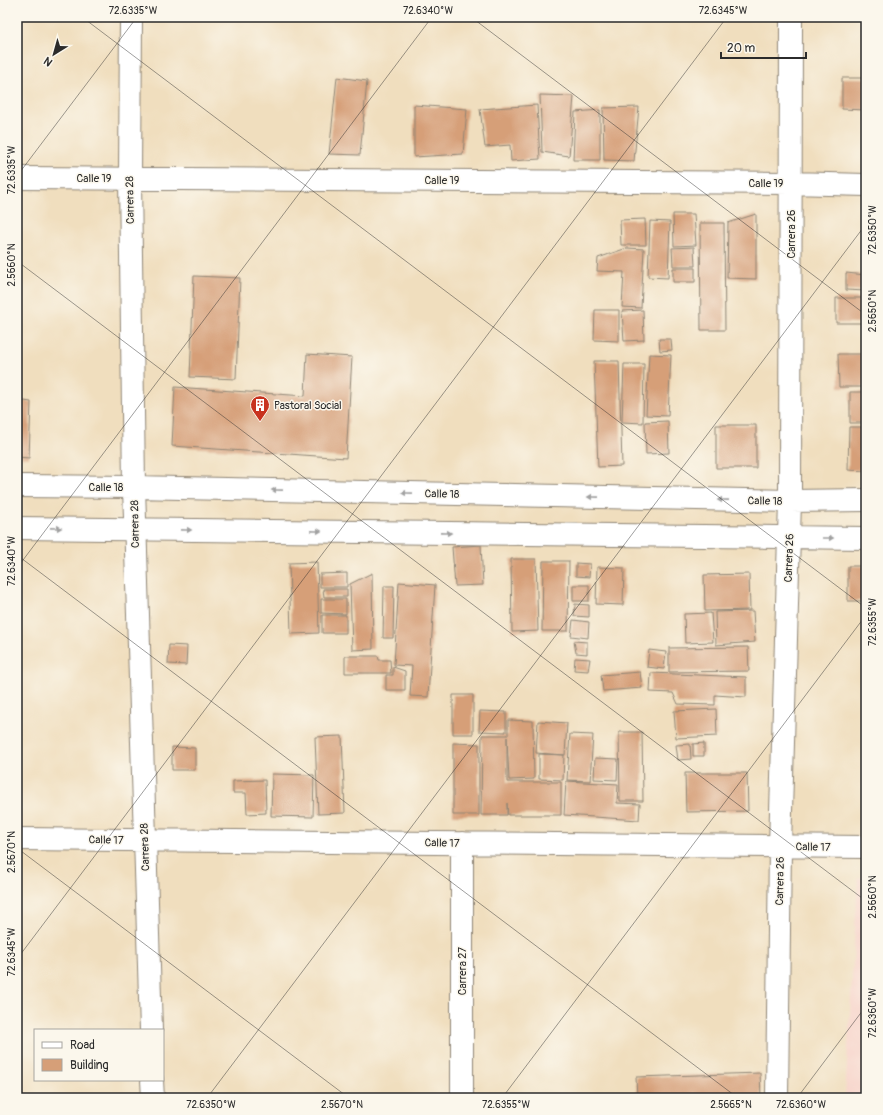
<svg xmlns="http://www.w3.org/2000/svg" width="883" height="1115" viewBox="0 0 883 1115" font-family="Pangolin,sans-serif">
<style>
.built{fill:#f7d1c8}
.building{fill:#d69f78}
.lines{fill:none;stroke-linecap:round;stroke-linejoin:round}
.minor-casing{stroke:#8e8474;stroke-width:24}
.minor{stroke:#fff;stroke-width:22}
.oneway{fill:#a0a0a0}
.ticks{fill:none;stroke:#2b2b2b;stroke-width:1;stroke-opacity:0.45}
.labels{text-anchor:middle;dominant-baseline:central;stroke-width:3;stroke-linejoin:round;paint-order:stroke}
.street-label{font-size:11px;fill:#2b2b2b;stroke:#fbf7ec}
.poi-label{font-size:11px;fill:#2b2b2b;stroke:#fbf7ec;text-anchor:start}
.neatline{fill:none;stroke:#2b2b2b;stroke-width:1.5}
.ticks-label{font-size:10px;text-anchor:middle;fill:#2b2b2b}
</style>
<rect width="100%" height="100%" fill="#fbf7ec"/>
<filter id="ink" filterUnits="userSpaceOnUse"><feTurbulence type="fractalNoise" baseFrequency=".025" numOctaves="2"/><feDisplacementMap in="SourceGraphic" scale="8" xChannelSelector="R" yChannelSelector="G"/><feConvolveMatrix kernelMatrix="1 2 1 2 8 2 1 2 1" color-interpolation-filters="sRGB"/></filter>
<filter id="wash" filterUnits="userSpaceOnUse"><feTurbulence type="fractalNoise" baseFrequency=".012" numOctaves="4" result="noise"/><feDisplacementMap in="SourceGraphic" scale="16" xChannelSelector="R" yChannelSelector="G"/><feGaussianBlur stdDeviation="0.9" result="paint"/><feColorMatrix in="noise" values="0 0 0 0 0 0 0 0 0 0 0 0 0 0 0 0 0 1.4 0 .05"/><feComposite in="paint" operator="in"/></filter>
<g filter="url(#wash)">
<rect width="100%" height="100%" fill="#f0debe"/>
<path class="built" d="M 858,878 L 866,878 L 866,1098 L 845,1098 Z"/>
<g id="blocks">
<path class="building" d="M 337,77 L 367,81 L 360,155 L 329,154 Z
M 842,78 L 866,78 L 866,110 L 842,109 Z
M 540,95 L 574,96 L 569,156 L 542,152 Z
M 414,105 L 467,109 L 463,154 L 414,157 Z
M 537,105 L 540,159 L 511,161 L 510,145 L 485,147 L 480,109 Z
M 639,107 L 634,161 L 604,160 L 603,108 Z
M 600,110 L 600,160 L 573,160 L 575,112 Z
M 673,214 L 694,214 L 696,245 L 674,246 Z
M 756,214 L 756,279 L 727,278 L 728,223 Z
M 645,219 L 646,245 L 621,245 L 620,220 Z
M 650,221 L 670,222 L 668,278 L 648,277 Z
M 700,223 L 724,223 L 725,330 L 701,330 Z
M 694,247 L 695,266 L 673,266 L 672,248 Z
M 627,248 L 644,249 L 641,308 L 622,307 L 624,272 L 597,271 L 598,258 Z
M 673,268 L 695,268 L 695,282 L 673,282 Z
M 846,273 L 866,275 L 866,291 L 846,290 Z
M 194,276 L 240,278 L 236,379 L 190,377 Z
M 836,298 L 866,298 L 866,323 L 836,323 Z
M 595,310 L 619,310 L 619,341 L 594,340 Z
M 643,310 L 644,340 L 624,341 L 622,311 Z
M 659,339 L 671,339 L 672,350 L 660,351 Z
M 307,354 L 352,357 L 346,458 L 172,446 L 175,387 L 305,396 Z
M 649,354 L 671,355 L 668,416 L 646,415 Z
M 838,354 L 866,354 L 866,387 L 839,387 Z
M 594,361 L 619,361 L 622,466 L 598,467 Z
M 624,364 L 644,364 L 643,423 L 622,422 Z
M 850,392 L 866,392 L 866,423 L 850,423 Z
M 17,400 L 31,402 L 29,458 L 17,457 Z
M 668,421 L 669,453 L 646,454 L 645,422 Z
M 716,425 L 756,425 L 756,468 L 716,468 Z
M 849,427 L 866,427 L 866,471 L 848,470 Z
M 481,545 L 483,585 L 455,586 L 452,547 Z
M 511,559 L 536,559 L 538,631 L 512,632 Z
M 543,561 L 569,561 L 568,631 L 542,631 Z
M 317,562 L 319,633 L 291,634 L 289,563 Z
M 576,563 L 590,564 L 589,577 L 576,576 Z
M 848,566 L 866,566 L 866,601 L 848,601 Z
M 597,567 L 624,568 L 623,605 L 596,604 Z
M 347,573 L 347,587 L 320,587 L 320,574 Z
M 372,573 L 373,649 L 352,650 L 350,584 Z
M 749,574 L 750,610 L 705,611 L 704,575 Z
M 399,582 L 435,585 L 428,697 L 410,696 L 412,666 L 394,665 Z
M 573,585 L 589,585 L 589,601 L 573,601 Z
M 384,586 L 394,586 L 393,638 L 383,638 Z
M 323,589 L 347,589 L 347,597 L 324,597 Z
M 321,599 L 346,599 L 346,614 L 321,613 Z
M 575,604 L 589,605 L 589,617 L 574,616 Z
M 753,611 L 755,642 L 716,645 L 715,612 Z
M 711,613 L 713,642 L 685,643 L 684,614 Z
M 322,615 L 346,615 L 346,633 L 322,633 Z
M 573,620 L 589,622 L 588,638 L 571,636 Z
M 574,641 L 587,642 L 587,654 L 576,653 Z
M 169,645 L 187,646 L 186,665 L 168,664 Z
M 748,647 L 749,671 L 669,672 L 669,648 Z
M 649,650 L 666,652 L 664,669 L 647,667 Z
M 345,656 L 378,656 L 379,660 L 390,660 L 391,673 L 345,673 Z
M 575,658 L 590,659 L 588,671 L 574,670 Z
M 393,667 L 405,671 L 405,690 L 386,690 L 386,675 L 393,675 Z
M 640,672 L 642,688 L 603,691 L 601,675 Z
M 651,673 L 746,677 L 746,697 L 715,695 L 715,705 L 678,704 L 673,693 L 650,692 Z
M 453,695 L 473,695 L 473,734 L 453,734 Z
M 716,709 L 717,736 L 676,738 L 674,711 Z
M 480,711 L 506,712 L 506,732 L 479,731 Z
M 508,720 L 533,721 L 534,779 L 509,780 L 507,737 L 507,782 L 561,782 L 561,815 L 508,815 L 507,803 L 507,815 L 481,815 L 482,735 L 508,735 Z
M 538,721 L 567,723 L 565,755 L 536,753 Z
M 619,732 L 642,732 L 643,801 L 620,801 Z
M 570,734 L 593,735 L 590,781 L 567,780 Z
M 342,736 L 345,813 L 318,814 L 315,737 Z
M 453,743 L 479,744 L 479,815 L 453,815 Z
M 704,743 L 704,756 L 693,756 L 693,744 Z
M 690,744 L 691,759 L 678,760 L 676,745 Z
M 172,747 L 195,748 L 195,770 L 172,770 Z
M 539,754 L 564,755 L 563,780 L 539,779 Z
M 595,758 L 618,759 L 617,780 L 594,779 Z
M 685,773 L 747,773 L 748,811 L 686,812 Z
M 272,774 L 314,775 L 313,817 L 271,816 Z
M 265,780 L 266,813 L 247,814 L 246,793 L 233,793 L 233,781 Z
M 566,781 L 618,784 L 617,803 L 640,804 L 639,820 L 564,815 Z
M 760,1073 L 761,1098 L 637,1098 L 636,1077 Z"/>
</g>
</g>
<g filter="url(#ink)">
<use href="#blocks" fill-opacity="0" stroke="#8e8474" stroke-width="1"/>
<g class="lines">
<g class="minor-casing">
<path id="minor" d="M 131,17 L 130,178 L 134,487 L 151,1030
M 17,178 L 791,183 L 866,185
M 17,486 L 134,487 L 790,501 L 866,500
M 17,528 L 866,538
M 17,839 L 866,847
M 462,843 L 462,1098
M 152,1080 L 153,1098
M 777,1098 L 780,846 L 790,501 L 791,17"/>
</g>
<use href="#minor" class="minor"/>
</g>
<defs><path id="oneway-solid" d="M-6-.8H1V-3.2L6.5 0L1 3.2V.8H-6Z"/></defs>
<g class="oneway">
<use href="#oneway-solid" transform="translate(277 490) rotate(-179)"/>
<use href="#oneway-solid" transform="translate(407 493) rotate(-179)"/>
<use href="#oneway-solid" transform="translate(593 497) rotate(-179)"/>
<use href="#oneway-solid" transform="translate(723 500) rotate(-179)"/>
<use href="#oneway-solid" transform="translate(56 528) rotate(1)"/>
<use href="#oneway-solid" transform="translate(186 530) rotate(1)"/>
<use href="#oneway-solid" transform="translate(316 531) rotate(1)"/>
<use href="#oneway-solid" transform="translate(446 533) rotate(1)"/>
<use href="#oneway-solid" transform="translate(828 538)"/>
</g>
</g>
<path class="ticks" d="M 82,17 L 866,608M 471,17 L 866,315M 860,17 L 866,21M 17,176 L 137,17M 17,261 L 866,901M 17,555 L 738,1098M 17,568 L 432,17M 17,848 L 349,1098M 17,959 L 727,17M 207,1098 L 866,224M 502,1098 L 866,615M 797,1098 L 866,1006"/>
<defs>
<g id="building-pin" transform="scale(1)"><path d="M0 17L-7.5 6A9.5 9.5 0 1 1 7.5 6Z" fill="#c8321e" stroke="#fbf7ec"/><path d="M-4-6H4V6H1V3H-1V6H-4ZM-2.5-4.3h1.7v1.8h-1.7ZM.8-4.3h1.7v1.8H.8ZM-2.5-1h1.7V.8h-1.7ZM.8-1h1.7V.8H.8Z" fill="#fff"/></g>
</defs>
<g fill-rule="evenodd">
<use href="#building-pin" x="260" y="405"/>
</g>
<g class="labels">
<g class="street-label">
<text x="94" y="178">Calle 19</text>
<text x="442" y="180">Calle 19</text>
<text x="766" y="183">Calle 19</text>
<text transform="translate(130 200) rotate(-91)">Carrera 28</text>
<text transform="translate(791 234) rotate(-90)">Carrera 26</text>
<text x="106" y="487">Calle 18</text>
<text transform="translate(442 494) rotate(1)">Calle 18</text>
<text transform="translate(765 501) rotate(1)">Calle 18</text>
<text transform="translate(135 524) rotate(-91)">Carrera 28</text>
<text transform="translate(789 558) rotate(-88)">Carrera 26</text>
<text transform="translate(106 840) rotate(1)">Calle 17</text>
<text transform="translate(442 843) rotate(1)">Calle 17</text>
<text transform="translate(145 847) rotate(-92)">Carrera 28</text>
<text transform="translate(813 847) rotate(1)">Calle 17</text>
<text transform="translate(780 881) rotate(-89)">Carrera 26</text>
<text transform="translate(462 971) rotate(-90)">Carrera 27</text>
</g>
<g class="poi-label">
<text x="274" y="405">Pastoral Social</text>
</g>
</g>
<rect width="883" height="1115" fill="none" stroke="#fbf7ec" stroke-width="44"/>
<rect x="34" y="1029" width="130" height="52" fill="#fbf7ec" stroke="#a8a59f"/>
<rect x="42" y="1042" width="20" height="6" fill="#ffffff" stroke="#a8a59f"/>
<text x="70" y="1049" font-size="12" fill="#2b2b2b">Road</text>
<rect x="42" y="1059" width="20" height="12" fill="#d69f78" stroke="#a8a59f"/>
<text x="70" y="1069" font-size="12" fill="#2b2b2b">Building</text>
<g transform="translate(54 54) rotate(217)" stroke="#fbf7ec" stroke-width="3" paint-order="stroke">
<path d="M0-3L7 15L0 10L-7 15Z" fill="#2b2b2b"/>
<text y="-6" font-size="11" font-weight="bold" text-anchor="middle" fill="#2b2b2b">N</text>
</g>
<path d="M721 52v6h85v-6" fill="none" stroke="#2b2b2b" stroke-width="2"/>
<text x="727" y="52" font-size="12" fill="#2b2b2b" stroke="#fbf7ec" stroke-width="3" paint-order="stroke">20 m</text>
<rect x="22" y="22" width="839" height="1071" class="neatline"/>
<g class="ticks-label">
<text x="133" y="14">72.6335°W</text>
<text x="428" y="14">72.6340°W</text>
<text x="723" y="14">72.6345°W</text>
<text transform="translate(11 170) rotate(-90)" y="4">72.6335°W</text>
<text transform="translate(872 230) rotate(-90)" y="4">72.6350°W</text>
<text transform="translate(11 265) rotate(-90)" y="4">2.5660°N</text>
<text transform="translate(872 311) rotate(-90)" y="4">2.5650°N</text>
<text transform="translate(11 561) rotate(-90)" y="4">72.6340°W</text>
<text transform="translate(872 622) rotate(-90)" y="4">72.6355°W</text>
<text transform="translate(11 852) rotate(-90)" y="4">2.5670°N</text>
<text transform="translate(872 897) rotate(-90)" y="4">2.5660°N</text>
<text transform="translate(11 952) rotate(-90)" y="4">72.6345°W</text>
<text transform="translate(872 1013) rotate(-90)" y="4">72.6360°W</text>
<text x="211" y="1108">72.6350°W</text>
<text x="342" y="1108">2.5670°N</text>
<text x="506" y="1108">72.6355°W</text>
<text x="731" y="1108">2.5665°N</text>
<text x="801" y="1108">72.6360°W</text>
</g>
</svg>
